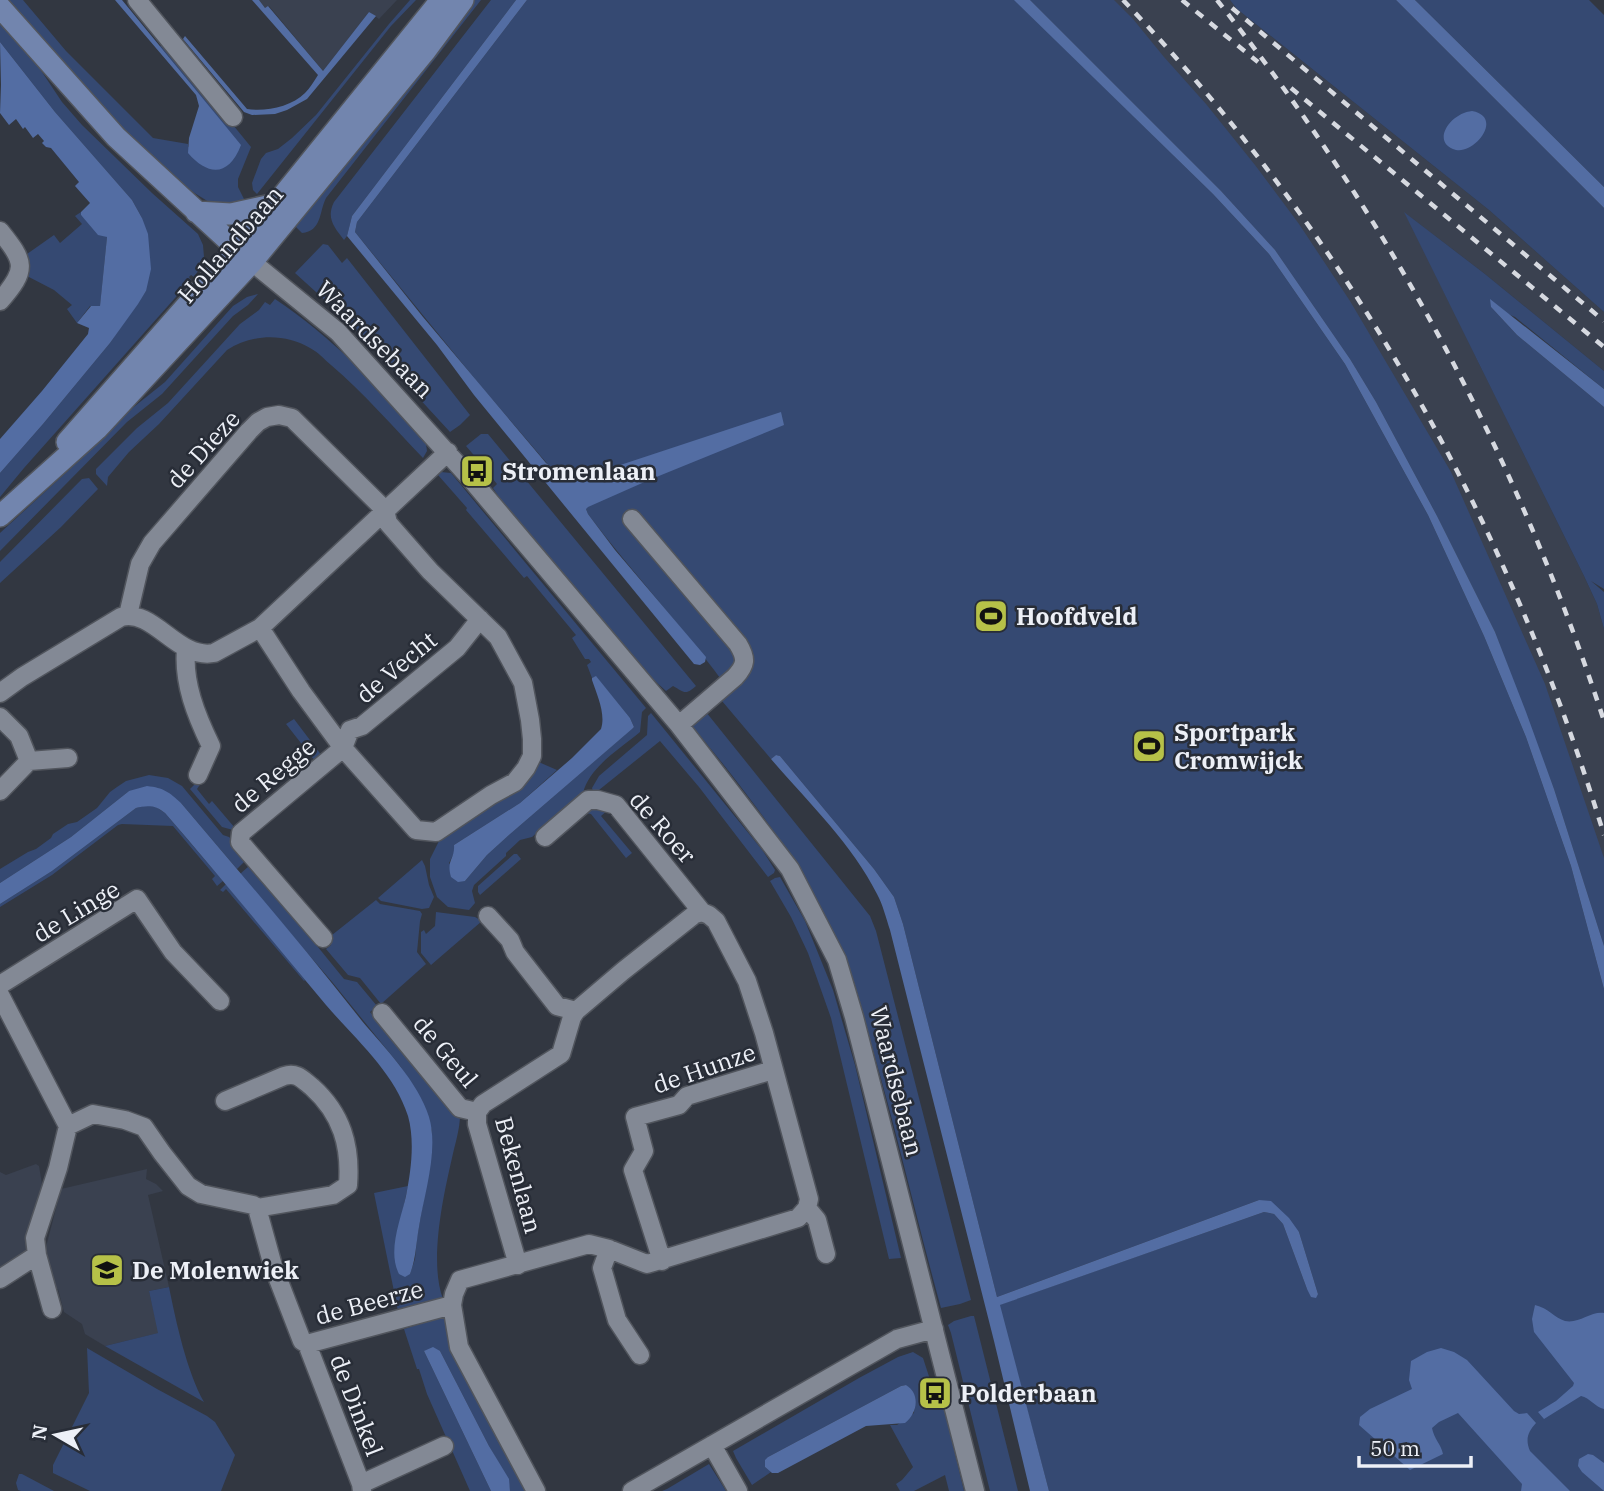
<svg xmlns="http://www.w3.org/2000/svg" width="1604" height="1491" viewBox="0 0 1604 1491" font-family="'IBM Plex Serif',serif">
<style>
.built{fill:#3a4150}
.green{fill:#354972}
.water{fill:#536da3}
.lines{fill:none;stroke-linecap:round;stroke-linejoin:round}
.minor-casing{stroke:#51555d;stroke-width:21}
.major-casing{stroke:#51555d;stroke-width:24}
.minor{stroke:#838995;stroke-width:18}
.major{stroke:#7285ae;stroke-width:21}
.rail{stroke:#d6d9e0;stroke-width:4.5;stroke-dasharray:9 9;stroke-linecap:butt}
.labels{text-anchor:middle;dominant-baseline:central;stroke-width:5;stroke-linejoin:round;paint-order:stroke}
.street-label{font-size:24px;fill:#edf0f7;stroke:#282d37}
.poi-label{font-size:24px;font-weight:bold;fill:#edf0f7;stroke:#282d37;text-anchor:start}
</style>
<rect width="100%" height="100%" fill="#323741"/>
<path class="built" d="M 259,0 L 397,0 L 379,19 L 369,12 L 323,71 L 269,6 L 265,8 Z
M 1015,0 L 1230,0 L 1237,9 L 1489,210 L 1604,312 L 1604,371 L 1485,274 L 1405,213 L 1584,576 L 1597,604 L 1604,629 L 1604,989 L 1571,866 L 1526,737 L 1484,636 L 1428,515 L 1345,364 L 1269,254 L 1213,194 Z
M 36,1164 L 39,1166 L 42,1184 L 27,1252 L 0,1273 L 0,1172 L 6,1175 Z
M 147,1169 L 146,1179 L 156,1184 L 163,1191 L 148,1195 L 169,1287 L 149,1291 L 159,1333 L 105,1346 L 85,1334 L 82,1324 L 64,1312 L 58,1289 L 54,1289 L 46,1247 L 61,1189 Z"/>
<path class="green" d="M 4,0 L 23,0 L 66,51 L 153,138 L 188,144 L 188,147 L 240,145 L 160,46 L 166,43 L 251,147 L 238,179 L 238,187 L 246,203 L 220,206 L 209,202 L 188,189 L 168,172 L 120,127 Z
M 410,0 L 416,0 L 391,26 L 257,194 L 253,190 L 252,183 L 261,159 L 266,153 L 278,149 L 292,138 L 316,115 L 389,24 Z
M 474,0 L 481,0 L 326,198 C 319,212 322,231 302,233 L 294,225 Z
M 491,0 L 516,0 L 352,216 L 347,236 L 344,240 C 334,227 326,218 334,202 Z
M 527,0 L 1015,0 L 1213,194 L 1269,254 L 1345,364 L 1428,515 L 1484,636 L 1526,737 L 1571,866 L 1604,989 L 1604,1491 L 1049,1491 L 999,1305 L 1264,1212 L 1274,1214 L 1283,1224 L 1307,1289 L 1318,1294 L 1299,1232 L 1259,1200 L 997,1297 L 903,924 L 894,897 L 874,869 L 780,756 L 776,755 L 771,759 L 722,701 L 731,693 C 687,631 634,575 588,514 L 586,509 L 480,385 L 355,232 L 357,222 Z
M 1030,0 L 1114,0 L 1133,19 L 1164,57 L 1206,104 L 1255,165 L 1299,224 L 1350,301 L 1451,472 L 1545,684 L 1604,858 L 1604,946 L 1554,789 L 1495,632 L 1437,516 L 1376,402 L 1350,359 L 1275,250 L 1221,191 Z
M 1230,0 L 1396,0 L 1604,208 L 1604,312 L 1489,210 L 1237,9 Z
M 1415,0 L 1589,0 L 1604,15 L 1604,187 Z
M 0,22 L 40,69 L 62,102 L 82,125 L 152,193 L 198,234 L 203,245 L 204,257 L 200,268 L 194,277 L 191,275 L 189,277 L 191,280 L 24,468 L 0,497 L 0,473 L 43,424 L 110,343 L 146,291 L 142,218 L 132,200 L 55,112 L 0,42 Z
M 81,212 L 81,215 L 107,237 L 100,307 L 90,306 L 77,323 L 67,309 L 72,305 L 54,290 L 27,276 L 29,267 L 27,254 L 54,235 L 60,243 L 82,224 L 75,216 Z
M 1404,212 L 1485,274 L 1604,371 L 1604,389 L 1515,317 L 1491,307 L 1517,335 L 1604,407 L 1604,589 L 1591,581 L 1604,592 L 1604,629 L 1597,604 L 1584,576 Z
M 323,244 L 328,245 L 342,263 L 347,258 L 470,415 L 460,425 L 450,432 L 348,321 L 295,273 Z
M 258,294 L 248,305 L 233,316 L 162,394 L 127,422 L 0,551 L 0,533 L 82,458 L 130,410 L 165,382 L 233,306 L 247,297 Z
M 275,299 C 332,337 379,387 426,437 L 423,440 L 426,444 L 427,451 L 423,458 C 393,427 364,393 331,365 C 324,359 318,352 310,348 C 285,333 251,334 227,350 L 159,424 L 129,452 L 108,477 L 107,486 L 96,474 L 96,469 L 137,428 L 168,403 L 240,324 L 259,310 L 265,302 L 270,305 Z
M 481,434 L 488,434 L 696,686 C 685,696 684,692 673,686 L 666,691 L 632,660 L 511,516 L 493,488 L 497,484 L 489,474 L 491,472 L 481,458 L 478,460 L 466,446 Z
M 441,472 L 451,473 L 646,708 L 642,712 L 640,732 C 620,749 590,766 583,793 L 532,837 L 520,840 L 506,853 L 506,856 L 474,885 L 472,891 L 475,903 L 469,910 L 448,907 L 437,897 L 430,877 L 430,859 L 440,839 L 534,760 L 557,770 L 520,803 L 454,845 L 454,853 L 449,863 L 465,881 L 487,855 L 509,835 L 634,727 L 630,718 L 597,678 L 595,677 L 592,678 L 587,665 L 591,662 L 589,659 L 585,659 L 572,638 L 576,635 L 527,576 L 524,578 L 466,510 L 467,508 L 438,475 Z
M 89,478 L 98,489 L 61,527 L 0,583 L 0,562 L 82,479 Z
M 706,712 L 870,916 L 876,931 L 971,1300 L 960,1304 L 941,1308 C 917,1221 897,1133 872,1047 C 865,1021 859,995 850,970 C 815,880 754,801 693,727 L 693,723 Z
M 651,713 L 763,851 L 775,870 L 774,873 L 768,877 L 699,787 L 660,741 L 594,794 L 592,788 L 599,776 L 647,735 L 648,716 Z
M 294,719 L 322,756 L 315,761 L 286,724 Z
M 149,775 L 168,778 L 182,786 L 223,835 L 229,837 L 233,841 L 230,845 L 235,851 L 239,849 L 245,861 L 237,869 L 181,803 L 129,791 L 71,837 L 0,883 L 0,869 L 28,852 L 36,849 L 51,838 L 53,834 L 68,824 L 77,822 L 97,808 L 110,792 L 117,787 L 126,781 Z
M 198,781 L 201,783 L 197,789 L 209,804 L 212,801 L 235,828 L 233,830 L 222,827 L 190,789 Z
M 147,805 L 156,807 L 165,813 L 223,881 L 217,886 L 212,879 L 215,876 L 173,826 L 122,824 L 118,825 L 52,875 L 0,907 L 0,904 L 52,871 L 136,808 Z
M 593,807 L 609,809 L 601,816 L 632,853 L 626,858 L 591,814 L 585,813 Z
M 514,854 L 517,854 L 521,859 L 480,895 L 478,892 L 478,886 Z
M 422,860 L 425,866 L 429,885 L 434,897 L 429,908 L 422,909 L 381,901 L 378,898 Z
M 249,866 L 252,866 L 344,979 L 357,982 L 377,1006 L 370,1012 L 434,1089 L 460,1115 C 460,1129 455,1144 452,1158 C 443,1197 429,1262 443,1299 L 398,1311 L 374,1193 L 408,1186 L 395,1247 L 410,1274 L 415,1259 L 417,1238 L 432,1151 L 432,1130 L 401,1067 L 333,983 L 240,874 Z
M 780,877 L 805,921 L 833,990 L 855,1065 L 901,1258 L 889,1259 L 831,1018 L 808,953 L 791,917 L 770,881 L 775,878 Z
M 226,884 L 305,980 L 304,981 L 226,889 L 223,892 L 220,890 Z
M 376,900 L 380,904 L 420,911 L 422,914 L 420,921 L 417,952 L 426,964 L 381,1004 L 360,978 L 348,975 L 326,949 L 331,945 L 327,939 Z
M 436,912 L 475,917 L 482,921 L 431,965 L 421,953 L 421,932 L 424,930 L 426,934 L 435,926 Z
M 169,1287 C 176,1322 187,1372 204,1402 L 105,1346 L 158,1333 L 149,1291 Z
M 971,1316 L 974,1316 L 1018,1491 L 990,1491 L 951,1333 L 948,1325 L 954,1321 Z
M 442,1317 L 448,1318 L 527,1491 L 510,1491 L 508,1479 L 489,1446 L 440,1351 L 424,1351 L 491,1491 L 470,1491 L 427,1394 L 419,1369 L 417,1369 L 404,1329 Z
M 87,1348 L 157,1389 L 207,1416 L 215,1422 L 235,1455 L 221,1491 L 90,1491 L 53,1473 L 53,1465 L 89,1393 Z
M 913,1352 L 923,1358 L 937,1401 L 942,1400 L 964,1491 L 949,1491 L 945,1475 L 914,1491 L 900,1491 L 896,1484 L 902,1480 L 913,1467 L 890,1425 L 897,1425 L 914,1413 L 915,1399 L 906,1385 L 901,1386 L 768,1457 L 765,1467 L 771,1472 L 752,1485 L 736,1458 L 733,1451 L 859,1378 L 898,1357 Z
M 709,1464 L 726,1491 L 662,1491 L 667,1489 Z
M 19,1474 L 22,1474 L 54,1491 L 21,1491 L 18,1490 L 16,1483 Z"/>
<path class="water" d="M 115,0 L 122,0 L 241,145 C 229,176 209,177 188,153 L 189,138 L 199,106 L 196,95 Z
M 252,0 L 259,0 L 265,8 L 268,6 L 323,71 L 369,12 L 376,16 L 307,99 L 287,110 L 275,114 L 252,115 L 244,112 L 183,39 L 185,36 L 247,109 C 265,112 291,107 305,93 C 310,88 314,81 318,75 Z
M 516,0 L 527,0 L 357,222 L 355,232 L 423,317 L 546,463 L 568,480 L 581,478 L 781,412 L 784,425 L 649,480 L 588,507 L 586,509 L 588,514 L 615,550 L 706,657 L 705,662 L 700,665 L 694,664 L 474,395 L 437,345 L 347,236 L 352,216 Z
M 1014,0 L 1030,0 L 1221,191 L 1275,250 L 1350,359 L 1376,402 L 1437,516 L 1495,632 L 1526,712 L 1554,789 L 1604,946 L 1604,989 L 1571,866 L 1526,737 L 1484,636 L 1428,515 L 1345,364 L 1269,254 L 1213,194 Z
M 1396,0 L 1415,0 L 1604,187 L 1604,208 Z
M 0,42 L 55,112 L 132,200 L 142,218 L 148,234 L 151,269 L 146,291 L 138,304 L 110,343 L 43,424 L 0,473 L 0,439 L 42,391 L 88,334 L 89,328 L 77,323 L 91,306 L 100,306 L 107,237 L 98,235 L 81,215 L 81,212 L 90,203 L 75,186 L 79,182 L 51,148 L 46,147 L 42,143 L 44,141 L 38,134 L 33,138 L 25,127 L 23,129 L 16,119 L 9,125 L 0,113 L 1,85 Z
M 1472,111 C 1504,117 1475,154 1456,150 C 1430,143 1450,113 1472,111 Z
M 1490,299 L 1604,389 L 1604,407 L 1517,335 L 1491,307 Z
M 596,676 L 630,718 L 634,727 L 632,729 L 509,835 L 487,855 L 465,881 L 458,882 L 451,877 C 446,860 455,859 454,845 L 520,803 L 572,758 L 601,729 C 606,714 597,695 592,680 L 592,678 Z
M 776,755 L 780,756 L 874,869 L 894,897 L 903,924 L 997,1297 L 1259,1200 L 1271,1201 L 1289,1218 L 1299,1232 L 1318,1294 L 1316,1298 L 1311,1297 L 1307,1289 L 1283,1224 L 1274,1214 L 1264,1212 L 1000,1305 L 1049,1491 L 1030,1491 L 994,1341 L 890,930 C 886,918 883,905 877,894 C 852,844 807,801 771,759 Z
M 147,786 C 164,788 169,792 181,803 C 242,875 304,947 362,1021 C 385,1048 418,1082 429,1117 C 439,1150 424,1194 419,1227 C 416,1243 416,1259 410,1274 L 405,1277 L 399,1274 C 387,1251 401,1219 406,1196 C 411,1171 415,1141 408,1116 C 394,1072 356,1040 326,1005 C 272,941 220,876 165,813 C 156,805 147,805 136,808 L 52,871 L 0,904 L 0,883 L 71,837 L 129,791 Z
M 1535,1305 C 1548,1308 1555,1318 1565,1321 C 1579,1324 1591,1311 1604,1313 L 1604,1409 C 1595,1407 1590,1398 1581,1396 L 1544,1419 L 1538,1412 L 1556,1401 L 1573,1386 L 1574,1383 L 1534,1332 L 1532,1319 Z
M 433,1347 L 440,1351 L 489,1446 L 509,1479 L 510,1491 L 491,1491 L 424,1351 Z
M 1441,1348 L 1454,1352 L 1467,1360 L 1514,1411 L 1519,1414 L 1527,1413 L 1536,1423 C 1528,1432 1525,1439 1530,1451 L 1570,1491 L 1521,1491 L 1522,1484 L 1458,1413 L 1439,1422 L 1432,1428 C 1434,1439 1441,1444 1443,1454 L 1410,1470 L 1359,1425 L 1360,1417 L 1370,1409 L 1412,1389 L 1409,1380 L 1411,1361 L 1427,1352 Z
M 906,1385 C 921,1394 917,1414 905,1423 L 866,1426 L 778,1473 L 772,1473 L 765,1467 L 765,1460 L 768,1457 L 901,1386 Z
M 1588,1454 L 1593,1455 L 1604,1463 L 1604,1491 L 1582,1472 L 1578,1466 L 1579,1459 Z"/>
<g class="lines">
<g class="minor-casing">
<path id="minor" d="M 137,0 L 233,117
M 0,231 C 25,262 28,269 0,301
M 252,262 L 338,332 L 469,477 L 679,725 L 790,869 L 837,960 L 854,1017 L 975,1491
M 632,519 L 738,644 C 747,659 746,665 735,677 L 679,725
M 128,615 L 140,564 L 152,543 L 249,431 L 258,422 L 267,417 L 279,415 L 292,418 L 385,510 L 388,523 L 430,571 L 498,637 L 523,683 L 530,720 L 532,739 L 532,756 L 526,768 L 515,782 L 491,795 L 436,832 L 416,830 L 343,748 L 241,833 L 240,842 L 323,938
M 260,628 L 301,691 L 343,748
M 186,649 C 183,683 196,715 211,746 L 198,775
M 0,693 L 22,677 L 121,617 C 154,608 177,660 214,653 L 260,628 L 448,452
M 0,717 L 19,736 L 29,761 L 0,791
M 343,748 L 350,730 L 362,726 L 457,648 L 480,619
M 29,761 L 68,758
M 545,837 L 588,800 L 598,800 L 616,805 L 702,912 L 709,915 L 716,921 L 747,981 L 764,1033 L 809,1199 L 807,1208 L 817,1220 L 826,1254
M 488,916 L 510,940 L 515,952 L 557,1006 L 576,1011
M 0,985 L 137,899 L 173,952 L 220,1001
M 0,995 L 68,1126 L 58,1168 L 35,1238 L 37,1255 L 0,1279
M 382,1013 L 460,1108 L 477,1112
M 225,1101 L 284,1076 C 297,1072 302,1079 312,1087 C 342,1114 351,1146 348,1185 L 333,1195 L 257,1208
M 68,1126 L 93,1114 L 125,1120 L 144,1127 L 162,1153 L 188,1186 L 201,1194 L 253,1205 L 257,1208 L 273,1266 L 302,1341 L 307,1344 L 452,1305
M 609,1249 L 602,1268 L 617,1320 L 640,1355
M 37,1255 L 52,1309
M 662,1261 L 633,1170 L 644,1151 L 635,1117 L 679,1105 L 687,1096 L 773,1070
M 518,1265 L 477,1124 L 477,1112 L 483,1104 L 561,1054 L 572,1017 L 576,1011 L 623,971 L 695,914 L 702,912
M 307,1344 L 361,1484 L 362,1491
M 712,1445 L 738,1491
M 361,1484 L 444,1446
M 536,1491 L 459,1347 L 452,1305 L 454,1294 L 460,1280 L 589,1244 L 609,1249 L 647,1264 L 798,1218 L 807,1208
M 632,1491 L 897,1339 L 934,1329"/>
</g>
<g class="major-casing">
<path id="major" d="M 0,7 L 116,137 L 245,256
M 196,212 L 231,214 L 276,204
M 67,442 L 276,204 L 441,0
M 0,516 L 97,429 L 252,262 L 426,50 L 463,0"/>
</g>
<use href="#minor" class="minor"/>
<use href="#major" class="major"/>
<path class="rail" d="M 1123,0 C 1349,237 1509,522 1604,835
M 1182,0 L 1258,62
M 1217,0 C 1388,216 1519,459 1604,721
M 1232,8 L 1604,321
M 1291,88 L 1604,347"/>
</g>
<defs>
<g id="bus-square" transform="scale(1.75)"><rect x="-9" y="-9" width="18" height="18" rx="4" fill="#b6c148" stroke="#282d37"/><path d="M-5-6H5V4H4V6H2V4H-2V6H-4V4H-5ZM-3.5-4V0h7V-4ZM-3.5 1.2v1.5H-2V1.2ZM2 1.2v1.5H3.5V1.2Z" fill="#111"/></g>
<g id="stadium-square" transform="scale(1.75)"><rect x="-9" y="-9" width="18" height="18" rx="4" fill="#b6c148" stroke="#282d37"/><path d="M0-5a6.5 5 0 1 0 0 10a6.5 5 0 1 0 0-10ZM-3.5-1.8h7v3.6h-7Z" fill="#111"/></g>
<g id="school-square" transform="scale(1.75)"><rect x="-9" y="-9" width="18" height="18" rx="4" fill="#b6c148" stroke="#282d37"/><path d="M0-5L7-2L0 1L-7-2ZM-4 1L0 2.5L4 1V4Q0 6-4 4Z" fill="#111"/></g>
</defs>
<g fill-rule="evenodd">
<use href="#bus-square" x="477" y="471"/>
<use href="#stadium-square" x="991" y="616"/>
<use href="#stadium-square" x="1149" y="746"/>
<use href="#school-square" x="107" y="1270"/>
<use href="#bus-square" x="935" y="1393"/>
</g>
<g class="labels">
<g class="street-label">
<text transform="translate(230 244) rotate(-49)">Hollandbaan</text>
<text transform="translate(375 339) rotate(45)">Waardsebaan</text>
<text transform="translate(203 449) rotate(-48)">de Dieze</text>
<text transform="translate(396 667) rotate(-40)">de Vecht</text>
<text transform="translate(273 775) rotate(-40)">de Regge</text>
<text transform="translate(663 827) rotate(49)">de Roer</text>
<text transform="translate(76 911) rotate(-31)">de Linge</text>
<text transform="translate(446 1051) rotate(50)">de Geul</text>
<text transform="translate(704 1068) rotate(-19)">de Hunze</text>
<text transform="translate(897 1081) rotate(76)">Waardsebaan</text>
<text transform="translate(519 1175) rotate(75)">Bekenlaan</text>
<text transform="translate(369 1302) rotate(-15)">de Beerze</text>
<text transform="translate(357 1405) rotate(69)">de Dinkel</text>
</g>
<g class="poi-label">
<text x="502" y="471">Stromenlaan</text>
<text x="1016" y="616">Hoofdveld</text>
<text x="1174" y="732">Sportpark<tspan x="1174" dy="28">Cromwijck</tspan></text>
<text x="132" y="1270">De Molenwiek</text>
<text x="960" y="1393">Polderbaan</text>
</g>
</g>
<g transform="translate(56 1435) rotate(279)" stroke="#282d37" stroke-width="5" paint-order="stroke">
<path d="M0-5L12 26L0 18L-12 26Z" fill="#edf0f7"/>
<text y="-10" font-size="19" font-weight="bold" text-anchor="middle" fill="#edf0f7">N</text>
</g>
<path d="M1359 1456v10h112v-10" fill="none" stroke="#edf0f7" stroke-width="3.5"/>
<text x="1370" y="1456" font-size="21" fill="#edf0f7" stroke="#282d37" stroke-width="5" paint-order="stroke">50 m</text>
</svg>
